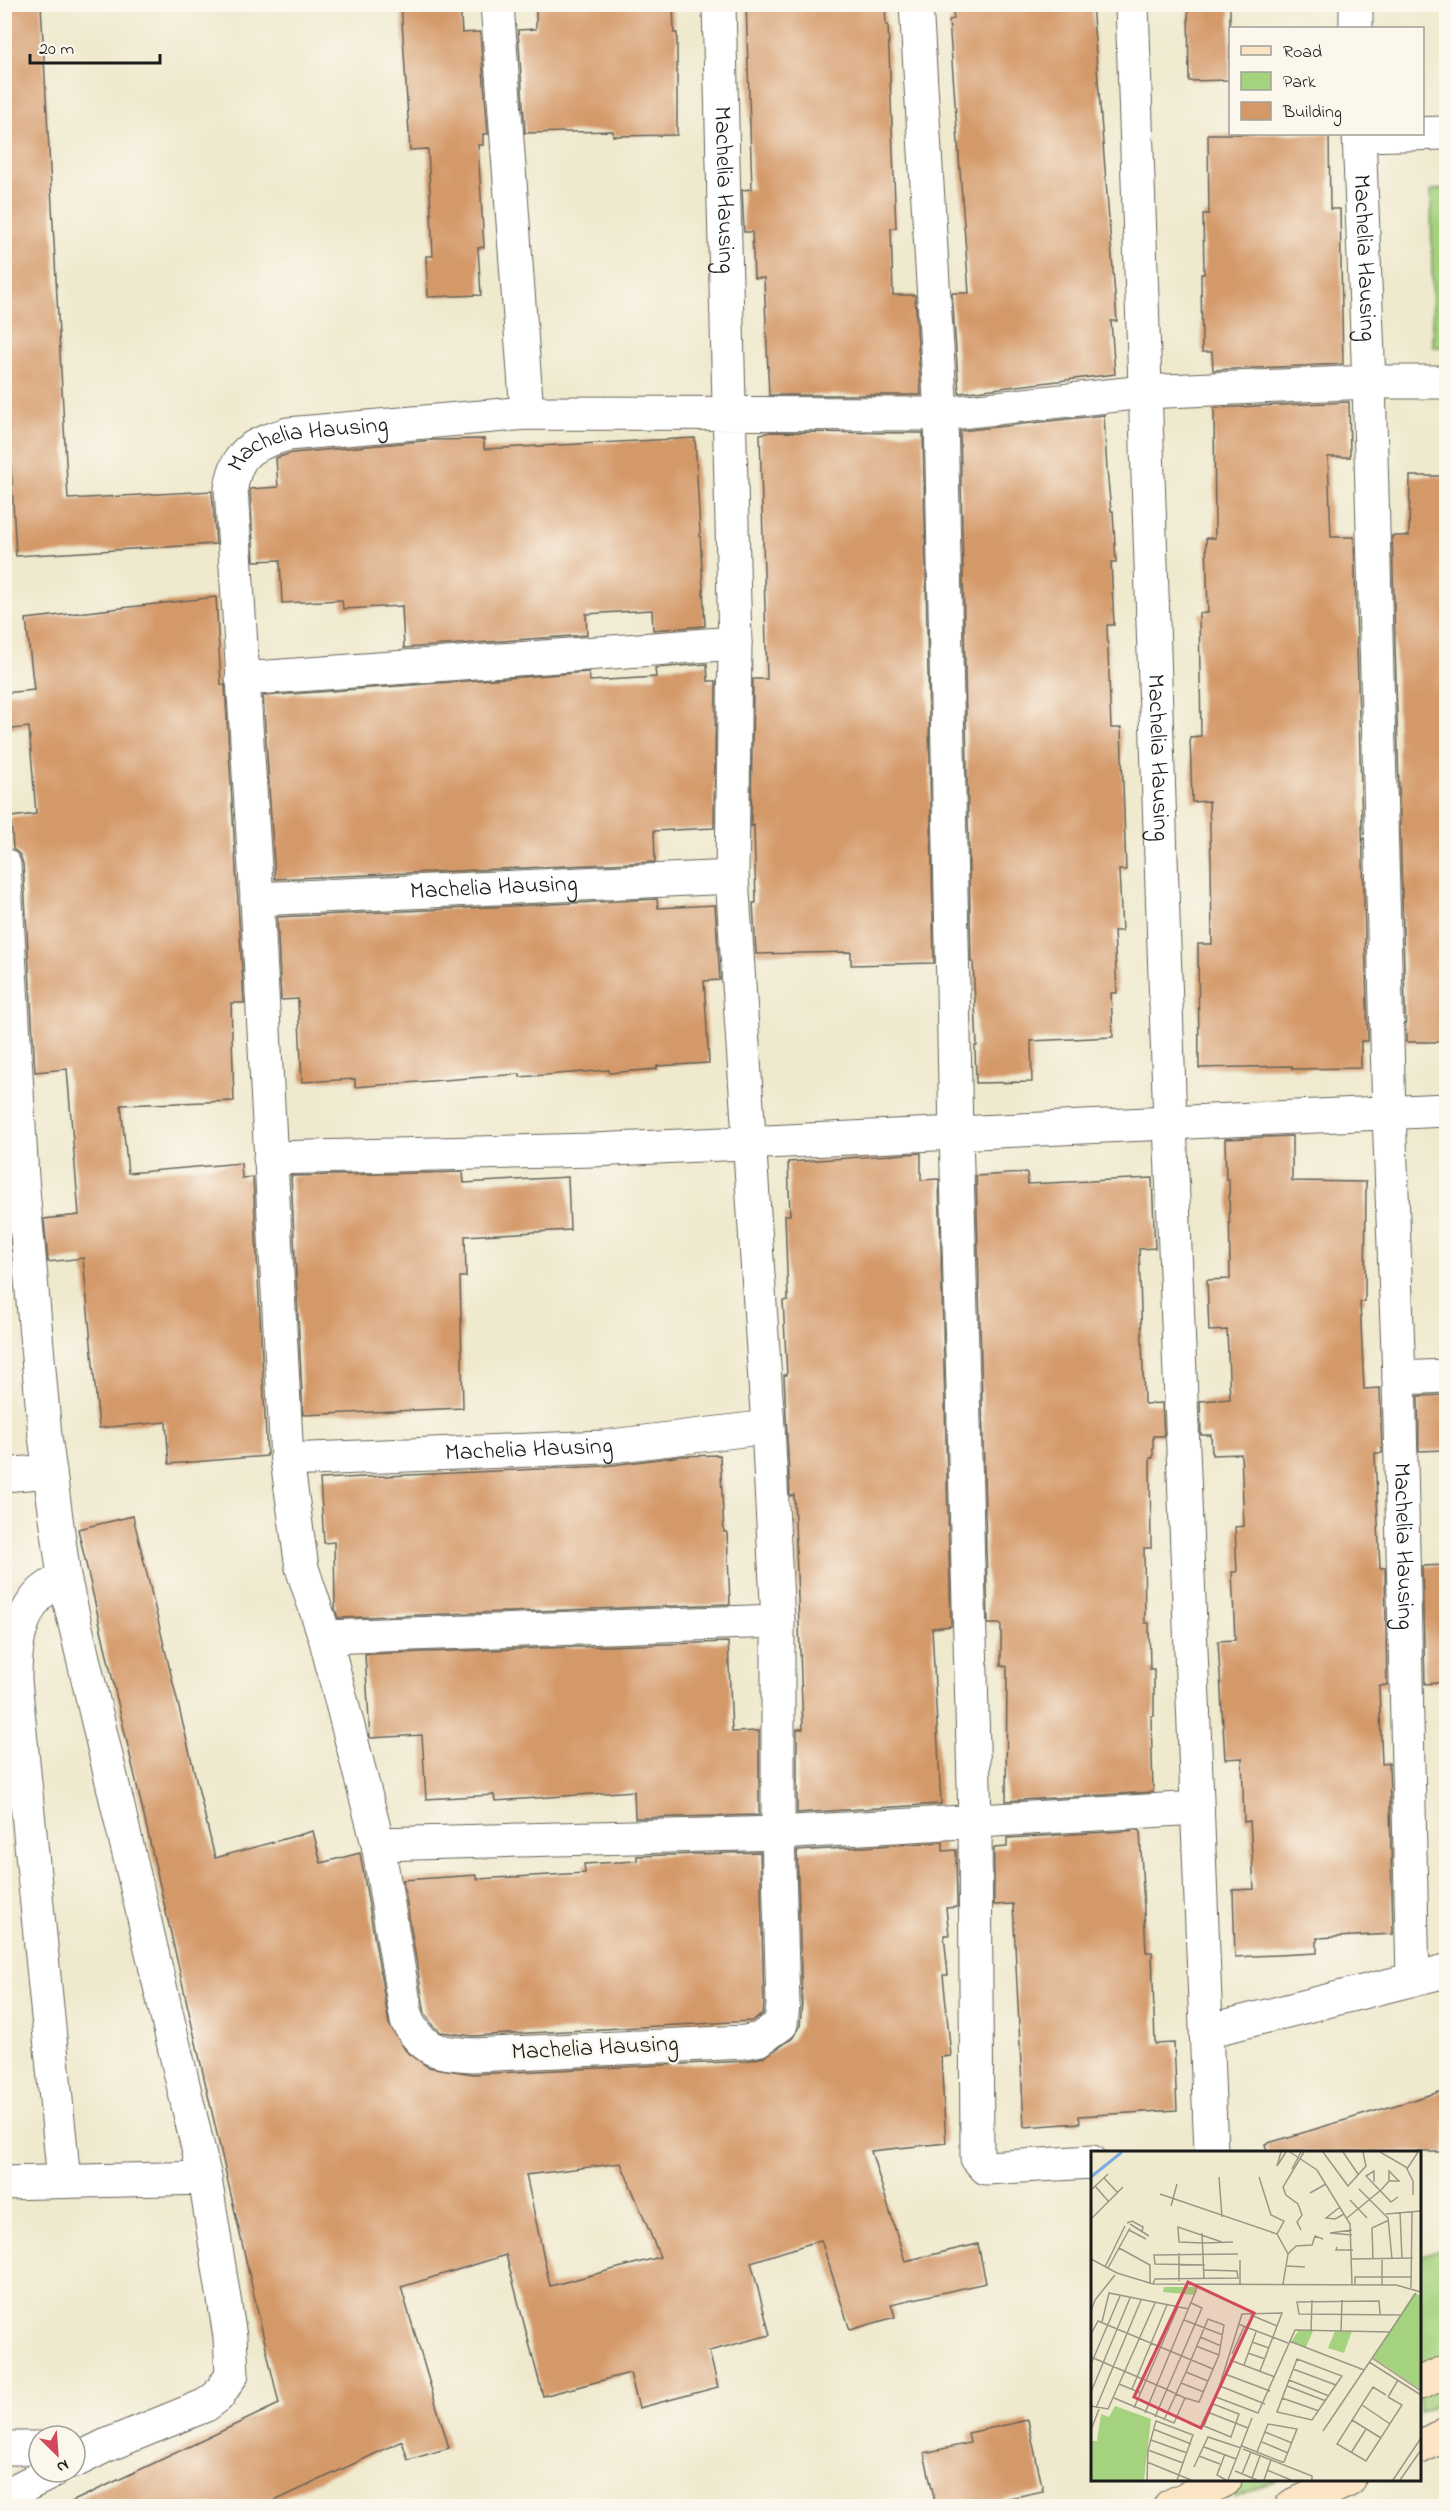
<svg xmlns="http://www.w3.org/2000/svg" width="1451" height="2511" viewBox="0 0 1451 2511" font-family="'Indie Flower',sans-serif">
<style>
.green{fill:#a5d27f;stroke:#60774e;stroke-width:1.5}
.building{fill:#d49969;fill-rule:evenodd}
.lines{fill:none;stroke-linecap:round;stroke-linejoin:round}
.minor-casing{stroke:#66645a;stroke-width:35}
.secondary-casing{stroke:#66645a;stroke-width:35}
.minor{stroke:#fff;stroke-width:33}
.secondary{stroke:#fce5c4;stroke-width:33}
.labels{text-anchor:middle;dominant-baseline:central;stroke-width:5;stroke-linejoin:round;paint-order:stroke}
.street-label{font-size:24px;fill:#1c1c1c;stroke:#fbf7ec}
.inset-river{fill:none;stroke:#7caae5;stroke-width:3}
.inset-road{fill:none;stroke:#9b9787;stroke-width:1.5}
.view{fill:#d1495b;fill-opacity:0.15;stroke:#d1495b;stroke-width:3}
.inset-edge{fill:none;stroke:#1c1c1c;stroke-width:3}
</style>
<rect width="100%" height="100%" fill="#fbf7ec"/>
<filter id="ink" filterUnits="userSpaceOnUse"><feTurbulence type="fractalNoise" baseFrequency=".0167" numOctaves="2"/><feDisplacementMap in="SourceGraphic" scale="12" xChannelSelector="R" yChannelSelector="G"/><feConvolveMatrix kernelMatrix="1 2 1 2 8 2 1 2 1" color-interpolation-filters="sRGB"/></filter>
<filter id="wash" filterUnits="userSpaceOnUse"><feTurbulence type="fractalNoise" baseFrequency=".008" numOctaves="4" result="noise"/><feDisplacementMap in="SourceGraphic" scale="24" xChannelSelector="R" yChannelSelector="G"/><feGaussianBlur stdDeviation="1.35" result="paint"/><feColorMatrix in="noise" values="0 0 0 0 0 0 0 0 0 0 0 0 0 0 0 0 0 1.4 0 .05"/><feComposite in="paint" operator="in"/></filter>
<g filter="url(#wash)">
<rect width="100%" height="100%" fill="#efe9ce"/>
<path class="green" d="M 1446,189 L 1446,347 L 1433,347 L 1431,190 Z
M 1446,2247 L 1446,2401 L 1420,2413 L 1420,2256 Z
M 1233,2480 L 1276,2480 L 1235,2498 Z"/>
<g id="blocks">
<path class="building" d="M 4,4 L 41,4 L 68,499 L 212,491 L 216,544 L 16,556 L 4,342 Z
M 401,4 L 460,4 L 462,33 L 480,32 L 488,134 L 483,134 L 483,145 L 478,145 L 484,247 L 478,248 L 481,295 L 428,297 L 426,256 L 433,256 L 428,149 L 410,150 Z
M 536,4 L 673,4 L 674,33 L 677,33 L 677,135 L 613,136 L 613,131 L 525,133 L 518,30 L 536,29 Z
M 746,4 L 885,4 L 886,25 L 888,25 L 896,228 L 891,228 L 893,295 L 915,295 L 921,395 L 769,395 L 764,278 L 754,278 L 752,232 L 744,232 L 742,190 L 752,189 Z
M 952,4 L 1092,4 L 1117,321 L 1111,321 L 1115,374 L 959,393 L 952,293 L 969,293 L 949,20 L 954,19 Z
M 1188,4 L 1230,4 L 1230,80 L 1189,81 Z
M 1208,134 L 1329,134 L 1330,209 L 1340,209 L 1343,364 L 1213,370 L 1212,352 L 1202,352 L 1201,274 L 1204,274 L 1203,214 L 1209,214 Z
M 1349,402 L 1350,457 L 1328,457 L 1331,537 L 1354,537 L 1368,1041 L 1361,1041 L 1361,1068 L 1292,1069 L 1292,1066 L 1199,1068 L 1198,944 L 1212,944 L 1211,861 L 1209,801 L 1192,802 L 1190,737 L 1201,736 L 1199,613 L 1208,613 L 1206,538 L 1215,538 L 1214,408 Z
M 1104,415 L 1107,470 L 1111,511 L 1113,511 L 1116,562 L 1111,562 L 1114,625 L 1107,625 L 1111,728 L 1121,728 L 1126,870 L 1119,870 L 1122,931 L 1114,931 L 1117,993 L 1111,993 L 1113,1037 L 1031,1041 L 1032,1082 L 976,1083 L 975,1046 L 977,1046 L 973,962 L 971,962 L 960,431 Z
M 771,432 L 923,433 L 934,963 L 851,965 L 851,952 L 756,954 L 753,903 L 756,903 L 754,825 L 751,826 L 753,679 L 767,679 L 760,434 Z
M 695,438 L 705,626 L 653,630 L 652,610 L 586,614 L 587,635 L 404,648 L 402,606 L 343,609 L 342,600 L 282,603 L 280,560 L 254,561 L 250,489 L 278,487 L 276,458 L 292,453 L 433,440 L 484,439 L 484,449 Z
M 1410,476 L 1446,476 L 1446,1042 L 1406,1042 L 1392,536 L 1409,536 Z
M 216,597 L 221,685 L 225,685 L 244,1003 L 231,1003 L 234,1101 L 121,1105 L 128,1173 L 241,1163 L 242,1178 L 253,1177 L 267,1456 L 169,1464 L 166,1422 L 99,1428 L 83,1258 L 48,1262 L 44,1219 L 79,1215 L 67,1069 L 35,1072 L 23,864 L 20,855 L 13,849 L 11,817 L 36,814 L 29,727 L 4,730 L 4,693 L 34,690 L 26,619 Z
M 707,664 L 708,681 L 716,681 L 714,828 L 654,831 L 655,862 L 275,879 L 263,696 L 589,672 L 590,681 L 656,677 L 655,668 Z
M 657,899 L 658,908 L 715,905 L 720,980 L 704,981 L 709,1063 L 657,1066 L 657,1069 L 609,1073 L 609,1070 L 520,1077 L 520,1074 L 355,1087 L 355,1079 L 302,1082 L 298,999 L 281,1000 L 277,917 Z
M 1292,1136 L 1292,1181 L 1366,1182 L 1365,1302 L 1360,1302 L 1364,1389 L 1380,1388 L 1382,1453 L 1375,1453 L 1380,1568 L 1385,1568 L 1387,1685 L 1379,1686 L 1382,1764 L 1389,1763 L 1393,1934 L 1317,1938 L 1317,1953 L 1235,1957 L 1233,1890 L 1254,1889 L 1250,1821 L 1244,1822 L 1242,1758 L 1225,1759 L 1218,1641 L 1235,1640 L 1232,1572 L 1237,1572 L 1235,1527 L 1244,1526 L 1241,1454 L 1212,1455 L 1211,1435 L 1201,1435 L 1200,1401 L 1230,1399 L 1227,1330 L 1209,1331 L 1207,1280 L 1230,1279 L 1229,1179 L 1226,1179 L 1225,1139 Z
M 921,1153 L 921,1180 L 939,1179 L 951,1626 L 932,1628 L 941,1804 L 797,1813 L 797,1729 L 803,1729 L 794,1495 L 790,1496 L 784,1375 L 787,1375 L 783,1301 L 788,1300 L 785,1215 L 790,1215 L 788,1162 Z
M 463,1172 L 464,1183 L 568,1177 L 570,1230 L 465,1236 L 466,1277 L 460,1277 L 463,1408 L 303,1415 L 291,1176 Z
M 1027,1173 L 1028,1184 L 1152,1178 L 1155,1248 L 1139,1249 L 1144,1402 L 1145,1404 L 1162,1403 L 1164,1436 L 1153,1436 L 1153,1458 L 1150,1458 L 1151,1548 L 1144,1548 L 1145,1623 L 1149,1623 L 1150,1669 L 1154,1669 L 1154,1716 L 1151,1716 L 1153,1792 L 1006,1801 L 1007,1666 L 1001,1666 L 1001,1624 L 988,1624 L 976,1176 Z
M 7,1222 L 11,1265 L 4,1266 L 4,1223 Z
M 1446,1395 L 1446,1450 L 1419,1451 L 1418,1396 Z
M 720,1455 L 724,1532 L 727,1532 L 730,1604 L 338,1618 L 335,1609 L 334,1542 L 324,1543 L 320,1479 L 604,1466 L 682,1456 Z
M 133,1516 L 215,1858 L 313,1831 L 321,1863 L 360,1853 L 389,2024 L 406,2051 L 428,2067 L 473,2074 L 746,2061 L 764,2057 L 792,2039 L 800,2026 L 802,2003 L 797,1851 L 943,1842 L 943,1851 L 956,1850 L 957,1907 L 946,1908 L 949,1935 L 944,1935 L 948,1975 L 943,1975 L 951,2056 L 941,2057 L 946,2143 L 871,2151 L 905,2261 L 978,2244 L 986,2283 L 891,2304 L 895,2317 L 850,2330 L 821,2240 L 751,2262 L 770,2335 L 709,2351 L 718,2387 L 639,2408 L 630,2373 L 543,2396 L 506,2255 L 401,2287 L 449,2448 L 408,2460 L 402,2441 L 264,2506 L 63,2506 L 279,2404 L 78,1529 ZM 621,2163 L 660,2257 L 550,2286 L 526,2175 Z
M 1446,1565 L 1446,1682 L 1425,1684 L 1422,1566 Z
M 728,1642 L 732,1732 L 759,1731 L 759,1815 L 635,1818 L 634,1791 L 495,1801 L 494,1795 L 426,1799 L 422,1735 L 370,1738 L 365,1654 Z
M 1140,1830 L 1146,1952 L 1152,1952 L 1155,2044 L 1174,2043 L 1177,2110 L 1079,2116 L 1080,2123 L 1024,2127 L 1013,1904 L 994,1905 L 994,1848 L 1007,1847 L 1007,1838 Z
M 760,1852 L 764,2003 L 763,2014 L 752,2021 L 472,2036 L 441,2032 L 433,2026 L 425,2014 L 403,1880 L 477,1875 L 477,1879 L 585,1873 L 584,1864 L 637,1861 L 637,1856 Z
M 1446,2090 L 1446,2152 L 1267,2152 L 1265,2144 Z
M 1028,2420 L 1043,2491 L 972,2506 L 936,2506 L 924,2453 L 970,2443 L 968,2433 Z"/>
</g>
</g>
<g filter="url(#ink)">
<use href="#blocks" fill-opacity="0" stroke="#66645a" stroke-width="1.5"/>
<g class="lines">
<g class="minor-casing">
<g id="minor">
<path d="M 497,4 L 527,413"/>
<path id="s1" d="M 719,4 L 735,643 L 732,877 L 768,1427 L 778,1621 L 778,1833 L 783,2004 L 781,2024 L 760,2039 L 745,2042 L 472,2055 C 438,2052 425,2053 407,2021 L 378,1844 L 325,1637 L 302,1568 L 287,1460 L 257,899 L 231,488 C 237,449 253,445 288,434 L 527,413 L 941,414 L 1144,392 L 1369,382 L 1446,382"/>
<path d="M 916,4 L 941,414 L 956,1133 L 975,1820 L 977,2158 L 986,2168 L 1092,2162"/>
<path id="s2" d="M 1132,4 L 1170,1123 L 1211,2152"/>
<path d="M 1356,4 L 1356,28"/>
<path id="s3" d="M 1359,134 L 1369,382 L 1389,1113 L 1399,1378 L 1413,1979"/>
<path d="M 1359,135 L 1446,133"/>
<path d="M 242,679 L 735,643"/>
<path d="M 4,865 L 22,1178 L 45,1436 L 64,1577 L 205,2178 L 230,2337 L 232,2374 L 218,2396 L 206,2405 L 105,2446 L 75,2461"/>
<path id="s4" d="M 257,899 L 732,877"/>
<path d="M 270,1158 L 593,1150 L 1446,1110"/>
<path d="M 1399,1378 L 1446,1376"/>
<path id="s5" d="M 287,1460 L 603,1447 L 768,1427"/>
<path d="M 4,1475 L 50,1471"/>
<path d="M 64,1577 C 57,1582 47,1587 41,1593 C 18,1617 15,1649 15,1680 L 64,2181"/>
<path d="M 325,1637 L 778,1621"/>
<path d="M 378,1844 L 778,1833 L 1197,1808"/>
<path d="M 1207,2031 L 1446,1971"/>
<path d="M 4,2183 L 205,2178"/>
<path d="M 4,2448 L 39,2448"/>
<path d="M 4,2496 L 52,2472"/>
</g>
</g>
<g class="secondary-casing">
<path id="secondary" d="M 1420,2383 L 1446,2372
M 1420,2447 L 1446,2434
M 1170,2506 L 1225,2480
M 1292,2506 L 1349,2480"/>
</g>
<use href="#minor" class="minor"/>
<use href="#secondary" class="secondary"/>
</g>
</g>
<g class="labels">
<g class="street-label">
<text stroke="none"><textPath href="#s1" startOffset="186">Machelia Hausing</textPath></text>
<text stroke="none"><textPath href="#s3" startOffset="124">Machelia Hausing</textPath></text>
<text stroke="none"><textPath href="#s1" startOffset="4065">Machelia Hausing</textPath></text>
<text stroke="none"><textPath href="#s2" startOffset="754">Machelia Hausing</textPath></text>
<text stroke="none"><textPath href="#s4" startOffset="237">Machelia Hausing</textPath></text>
<text stroke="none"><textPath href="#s5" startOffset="242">Machelia Hausing</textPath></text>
<text stroke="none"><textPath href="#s3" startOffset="1413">Machelia Hausing</textPath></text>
<text transform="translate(595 2049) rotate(-3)">Machelia Hausing</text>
</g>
</g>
<g transform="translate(1091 2151)">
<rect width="330" height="330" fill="#efe9ce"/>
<path d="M 73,136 L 106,136 L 104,144 L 72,141 ZM 323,142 L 330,145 L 330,239 L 282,207 ZM 208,179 L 222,180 L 215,196 L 200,191 ZM 244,180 L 261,180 L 253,202 L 237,197 ZM 24,255 L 60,268 L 53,329 L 0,329 L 0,290 L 6,290 L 10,263 L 18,266 Z" fill="#a5d27f"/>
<path class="inset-river" d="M 0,26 L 31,1"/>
<path class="inset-road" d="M 190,1 L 186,15 L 195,1M 199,1 L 226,19 L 259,73 L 261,134M 232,1 L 257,35 L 275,15 L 272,1M 252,1 L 267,23M 289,1 L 315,16 L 322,30 L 322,44M 201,18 L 210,1M 316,18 L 327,1M 128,26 L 131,66M 168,26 L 180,64 L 193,70 L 186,83M 13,27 L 27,42M 283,31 L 283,20 L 275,25 L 300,51 L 307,46M 4,35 L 18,51M 268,38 L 297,67 L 301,108M 0,39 L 17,23M 219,42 L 235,33M 69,43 L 186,83 L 197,103 L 192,133M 259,49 L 276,67M 80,55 L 86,33M 249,56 L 235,67 L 244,68 L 253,63M 309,61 L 311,108M 295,63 L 330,60M 256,67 L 290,39 L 298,30 L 298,20 L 308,30 L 298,30M 0,68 L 32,36M 36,72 L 41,70 L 52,76 L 51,81M 39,73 L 58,85M 38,79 L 55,88M 210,79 L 206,71 L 211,64 L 207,53 L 195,44 L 192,36 L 213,1M 261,79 L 239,82 L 261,84M 111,82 L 113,128M 131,91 L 87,76 L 88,91 L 112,92 L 142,91M 246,96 L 245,99 L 262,99M 28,97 L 59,114 L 59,133M 88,102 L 88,130M 197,103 L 205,95 L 221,94 L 224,85 L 232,88M 0,108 L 26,122 L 62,133 L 305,134 L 330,141M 261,108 L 322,107M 282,108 L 281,77 L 298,69M 149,109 L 149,133M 114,114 L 64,113 L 63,104 L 147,103M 196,115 L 214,116M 14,116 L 34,75M 17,117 L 39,77M 62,133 L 64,128 L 147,127 L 146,120 L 113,119M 264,133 L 264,126 L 321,126M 291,134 L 291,109M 320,137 L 321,60M 0,160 L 4,149 L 24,124M 289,163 L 288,150 L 206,151 L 208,163 L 310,164M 160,164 L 186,175M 93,169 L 132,184M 11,171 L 18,142 L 98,158M 147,173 L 197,192M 220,180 L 221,149M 250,180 L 251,149M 0,183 L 7,170 L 122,218M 109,186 L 130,195M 198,190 L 273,219M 161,191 L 178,197M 105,195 L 128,204M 157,202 L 174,208M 141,203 L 153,176M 0,206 L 75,238 L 85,243 L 94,247 L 108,251 L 128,204 L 133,174 L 117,168 L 95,221 L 85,243 L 73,269M 281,207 L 330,240M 206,208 L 251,225 L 221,269 L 186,261 ZM 139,209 L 184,226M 278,211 L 330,244M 0,213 L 29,145M 153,214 L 165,181M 202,218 L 245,234M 169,220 L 191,162 L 151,163 L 125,246 L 167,262 L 204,179 L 299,181M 95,221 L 117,230M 134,223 L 179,240M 198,229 L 238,245M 90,232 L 113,241M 28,233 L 50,242M 129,235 L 174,253M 196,235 L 235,250M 41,238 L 76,154M 0,241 L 39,147M 295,244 L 282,236 L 246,293 L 275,310 L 311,254 L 297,246M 297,246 L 307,229M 23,247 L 83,272 L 94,247M 191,247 L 228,260M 122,253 L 148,263 L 140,286 L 113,275 ZM 271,254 L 299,273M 0,255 L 17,258 L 64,152M 5,257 L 50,149M 43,257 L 87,156M 54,262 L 106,137M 119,262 L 157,277M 64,266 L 111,157 L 100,152M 261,269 L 290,287M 62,278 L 100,293M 0,279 L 8,258M 232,280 L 325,142M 174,281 L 201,292M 60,289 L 96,302M 171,291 L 197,302M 151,295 L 191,311 L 193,311 L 206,278 L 177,273 L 166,301M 113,296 L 145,308M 152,298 L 221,325 L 221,329M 57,299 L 92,312M 260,302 L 275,278M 134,303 L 126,324 L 135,329M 108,305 L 129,313M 56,311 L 100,329M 103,316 L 117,286 L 150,297M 176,319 L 200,329M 144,320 L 166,329M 151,323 L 160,301M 161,327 L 169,305M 56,329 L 57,299 L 65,270 L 102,284 L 86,329M 137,329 L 161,267M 173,329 L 180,309M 302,329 L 330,287M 309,329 L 330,299"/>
<path class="view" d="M 97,131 L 163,162 L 110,277 L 43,246 Z"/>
<rect width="330" height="330" class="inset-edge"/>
</g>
<rect width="1451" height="2511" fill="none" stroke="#fbf7ec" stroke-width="24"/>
<rect x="1229" y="27" width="195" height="108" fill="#fbf7ec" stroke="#a29f99" stroke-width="1.5"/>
<rect x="1241" y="46" width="30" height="9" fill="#fce5c4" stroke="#a29f99" stroke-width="1.5"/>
<text x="1283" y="57" font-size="18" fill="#1c1c1c">Road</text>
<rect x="1241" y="72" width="30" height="18" fill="#a5d27f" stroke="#a29f99" stroke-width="1.5"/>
<text x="1283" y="87" font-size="18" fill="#1c1c1c">Park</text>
<rect x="1241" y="102" width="30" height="18" fill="#d49969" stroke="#a29f99" stroke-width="1.5"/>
<text x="1283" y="117" font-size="18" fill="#1c1c1c">Building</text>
<g transform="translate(57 2454) rotate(155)"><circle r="28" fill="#fbf7ec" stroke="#a29f99" stroke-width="1.5"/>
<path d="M0-4.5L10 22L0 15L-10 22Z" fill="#d1495b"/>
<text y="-9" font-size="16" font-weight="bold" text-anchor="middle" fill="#1c1c1c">N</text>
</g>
<path d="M30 54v9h130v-9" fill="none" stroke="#1c1c1c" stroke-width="3"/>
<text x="39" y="54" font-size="18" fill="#1c1c1c" stroke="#fbf7ec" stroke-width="4.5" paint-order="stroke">20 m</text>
</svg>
